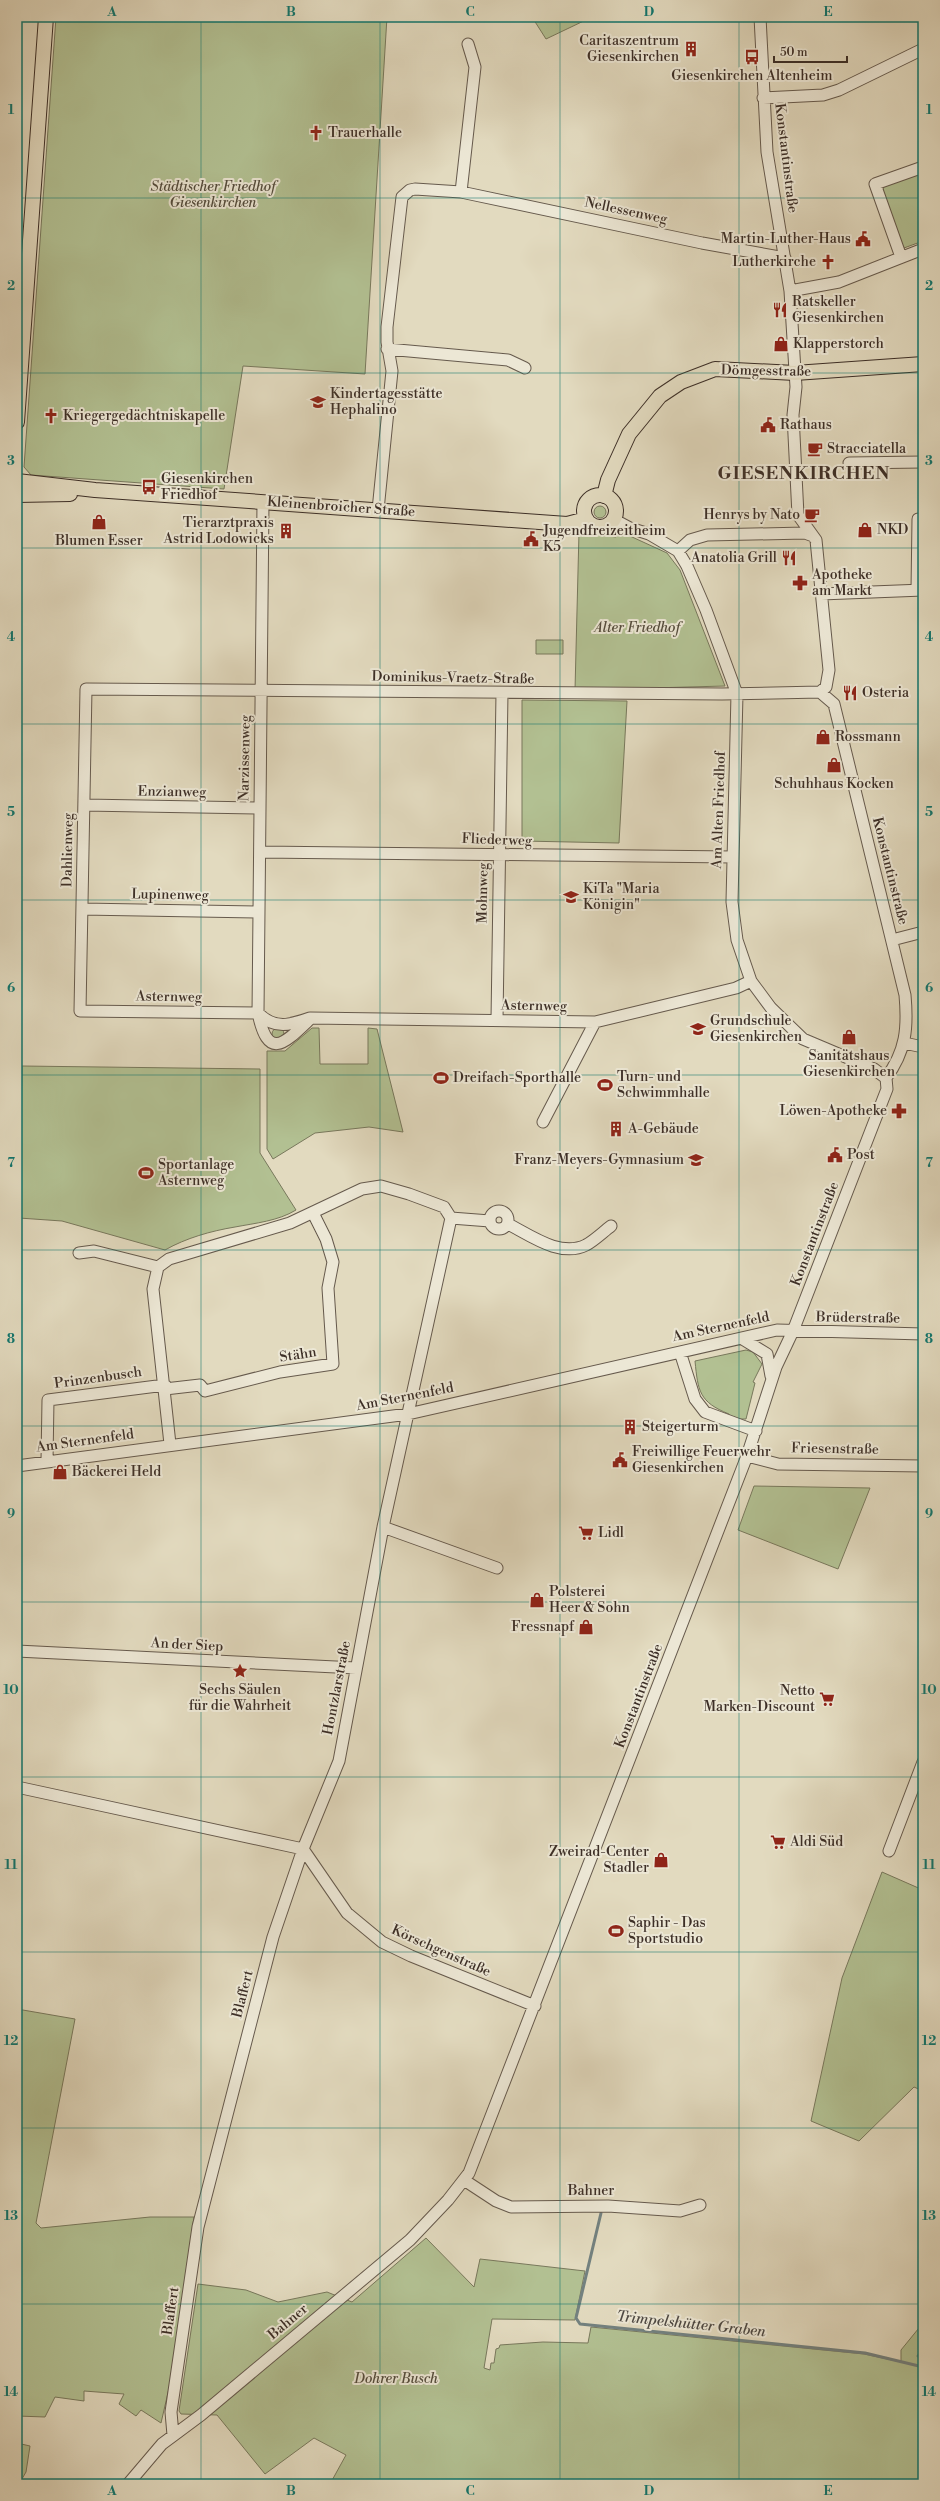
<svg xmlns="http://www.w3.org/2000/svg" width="940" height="2501" viewBox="0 0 940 2501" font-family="'Libre Bodoni',serif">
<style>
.green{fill:#b2c092;stroke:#78785c}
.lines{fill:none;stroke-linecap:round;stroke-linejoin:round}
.stream{stroke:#73817f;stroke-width:3}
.minor-casing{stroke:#665a4d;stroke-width:13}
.major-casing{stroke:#3d2f27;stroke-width:16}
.minor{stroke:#ece7d5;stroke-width:11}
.major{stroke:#e2dabf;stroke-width:14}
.grid{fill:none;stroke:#0f766e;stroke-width:1;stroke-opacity:0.55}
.labels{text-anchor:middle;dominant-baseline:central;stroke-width:4;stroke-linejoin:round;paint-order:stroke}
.poi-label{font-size:14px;fill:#3d2f27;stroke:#ece7d5;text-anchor:start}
.street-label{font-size:14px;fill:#3d2f27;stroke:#ece7d5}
.park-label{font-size:14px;font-style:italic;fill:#544c3c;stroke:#ece7d5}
.water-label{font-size:15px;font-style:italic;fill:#4f4a44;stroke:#ece7d5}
.district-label{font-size:18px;font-weight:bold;letter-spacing:1px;fill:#3d2f27;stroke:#ece7d5}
.neatline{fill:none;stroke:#0f766e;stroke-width:1.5}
.grid-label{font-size:13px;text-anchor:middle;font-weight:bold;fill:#0f766e}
</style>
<rect width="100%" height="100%" fill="#e2dabf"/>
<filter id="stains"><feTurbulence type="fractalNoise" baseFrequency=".005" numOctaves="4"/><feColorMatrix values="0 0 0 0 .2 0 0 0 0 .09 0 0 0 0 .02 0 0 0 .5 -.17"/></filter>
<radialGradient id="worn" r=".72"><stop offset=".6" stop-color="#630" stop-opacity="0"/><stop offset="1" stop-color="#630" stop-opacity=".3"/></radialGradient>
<path class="green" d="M 56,17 L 387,17 L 365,374 L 243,366 L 224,489 L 31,475 L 24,467 Z
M 532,17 L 592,17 L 546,39 Z
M 923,172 L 923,241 L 904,248 L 900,246 L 882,194 L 884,186 Z
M594 512a6 6 0 1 1 12 0a6 6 0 1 1-12 0Z
M 619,531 L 667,553 L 680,570 L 725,686 L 575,690 L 579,532 L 616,537 Z
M 536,640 L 563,640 L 563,654 L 536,654 Z
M 522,700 L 627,701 L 619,843 L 522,841 Z
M272 1034a6 6 0 1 1 12 0a6 6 0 1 1-12 0Z
M 312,1028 L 319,1028 L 320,1064 L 368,1064 L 368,1028 L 377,1029 L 403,1132 L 369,1127 L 315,1133 L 273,1159 L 267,1149 L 267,1051 L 285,1051 Z
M 22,1066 L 260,1069 L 260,1153 L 296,1210 C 278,1221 256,1223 235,1227 C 211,1231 186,1238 165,1250 L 62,1221 L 19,1218 Z
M 746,1350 L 753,1352 L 762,1364 L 753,1382 L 755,1383 L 746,1419 L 729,1419 L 729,1414 C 699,1402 698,1391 695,1361 Z
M 754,1486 L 870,1488 L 838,1569 L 738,1530 Z
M 882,1872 L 923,1890 L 923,2091 L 914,2087 L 859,2141 L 811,2121 L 842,1978 Z
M 17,2009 L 75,2019 L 36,2223 L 41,2228 L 150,2217 L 194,2217 L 170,2384 L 161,2423 L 141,2410 L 136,2416 L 119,2404 L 124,2394 L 84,2391 L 84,2401 L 55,2397 L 45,2417 L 17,2416 Z
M 426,2238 L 474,2287 L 480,2259 L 585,2271 L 575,2320 L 492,2319 L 484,2368 L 490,2370 L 491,2363 L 494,2363 L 496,2349 L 499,2348 L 500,2345 L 543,2342 L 588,2343 L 591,2327 L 864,2354 L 901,2362 L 901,2350 L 923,2323 L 923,2484 L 330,2484 L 346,2455 L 314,2438 L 265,2474 L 217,2415 L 181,2414 L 179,2411 L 198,2284 L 246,2290 L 278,2302 L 327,2292 L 352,2302 Z
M 17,2443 L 30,2446 L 26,2472 L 19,2484 Z"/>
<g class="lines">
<path class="stream" d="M 601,2213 L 576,2318 L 580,2324 L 865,2353 L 923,2367
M 918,2356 L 923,2349"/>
<g class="minor-casing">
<path id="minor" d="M 760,17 L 767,152 L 790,291 L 796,387 L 793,415 L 798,515 L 816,540 L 829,670 L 826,687 L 820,692
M 763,98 L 823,95 L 839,90 L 923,49
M 461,192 L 475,67 L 468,44
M 901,257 L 875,184 L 923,167
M 790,291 L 839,282 L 923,249
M 387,349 L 508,360 L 525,368
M 849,463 L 923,462
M 263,502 L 258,1013 C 268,1061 284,1044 309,1020
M 378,510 L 392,371 L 387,342 L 387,327 L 402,197 L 410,190 L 415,189 L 461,192 L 702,243 L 785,258
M 613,519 L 630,528 L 649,534 L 678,551 L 687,566 L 706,610 L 737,694 L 732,902 L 737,940 L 751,981 L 771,1008 L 803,1039 L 874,1069 L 886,1078
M 678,551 L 690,540 L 707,535 L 805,533 L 813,536
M 917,590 L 918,519 L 923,519
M 821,594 L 923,590
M 84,805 L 259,808
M 260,852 L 733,857
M 82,909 L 259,912
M 892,940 L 923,932
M 497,1020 L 502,693
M 904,1043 L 923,1047
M 543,1122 L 595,1022
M490 1220a9 9 0 1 1 18 0a9 9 0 1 1-18 0Z
M 451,1218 L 490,1221
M 508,1224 C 530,1235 560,1258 586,1245 C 595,1240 603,1232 611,1226
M 79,1253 L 94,1251 L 158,1267
M 741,1338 L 767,1354 L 771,1376
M 680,1352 L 695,1399 L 705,1412 L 756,1431
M 165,1389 L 200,1385 L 205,1391 L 280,1372 L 333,1364 L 328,1288 L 333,1262 L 326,1239 L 313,1213
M 170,1444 L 153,1289 L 158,1267 L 169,1259 L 290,1223 L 362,1189 L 381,1186 L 409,1194 L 444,1207 L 451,1218 L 383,1527 L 339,1761 L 303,1849 L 273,1937 L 198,2227 L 171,2412 L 173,2435
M 747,1456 L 778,1464 L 923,1466
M 47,1461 L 48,1400 L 165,1385
M 17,1466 L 408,1414 L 777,1330 L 923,1334
M 383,1527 L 497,1568
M 17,1651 L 356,1668
M 17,1787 L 303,1849
M 303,1849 L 347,1913 L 382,1942 L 411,1956 L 535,2006
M 889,1851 L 923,1762
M 464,2180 L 496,2201 L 511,2207 L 608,2206 L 680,2211 L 700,2205
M 128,2484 L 162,2444 L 201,2415 L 410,2240 L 448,2200 L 469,2173 L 747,1456 L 776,1367 L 793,1331 L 887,1089 L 886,1078 C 906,1051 908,1028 905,995 L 834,704 L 820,692 L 722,694 L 86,689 L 80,1011 L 258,1013 C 275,1030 290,1025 310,1018 L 595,1022 L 736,988 L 751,981"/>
</g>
<g class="major-casing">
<path id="major" d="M 17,422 L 46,17
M 17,481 L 95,490 L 567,524 L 586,519
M 17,495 L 70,494
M584 511a16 16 0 1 1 32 0a16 16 0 1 1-32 0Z
M 604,496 L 608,480 L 629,434 L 660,396 L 681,382 L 715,369 L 795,373 L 923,364"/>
</g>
<use href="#minor" class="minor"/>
<use href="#major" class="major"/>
</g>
<path class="grid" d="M 201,17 L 201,2484M 380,17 L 380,2484M 560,17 L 560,2484M 739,17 L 739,2484M 17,198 L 923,198M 17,373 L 923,373M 17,548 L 923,548M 17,724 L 923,724M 17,900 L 923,900M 17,1075 L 923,1075M 17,1250 L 923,1250M 17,1426 L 923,1426M 17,1602 L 923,1602M 17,1777 L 923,1777M 17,1952 L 923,1952M 17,2128 L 923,2128M 17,2304 L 923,2304"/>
<defs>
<g id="building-bare" transform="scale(1.2)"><path d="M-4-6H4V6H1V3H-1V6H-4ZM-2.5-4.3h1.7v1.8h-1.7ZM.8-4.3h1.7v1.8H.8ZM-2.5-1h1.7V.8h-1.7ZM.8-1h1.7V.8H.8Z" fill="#8f2418" stroke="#ece7d5" stroke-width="2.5" paint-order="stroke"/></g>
<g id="bus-bare" transform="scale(1.2)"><path d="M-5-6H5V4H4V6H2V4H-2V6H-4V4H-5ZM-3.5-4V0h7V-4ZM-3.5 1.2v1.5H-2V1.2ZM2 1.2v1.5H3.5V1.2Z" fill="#8f2418" stroke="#ece7d5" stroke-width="2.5" paint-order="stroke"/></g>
<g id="church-bare" transform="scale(1.2)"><path d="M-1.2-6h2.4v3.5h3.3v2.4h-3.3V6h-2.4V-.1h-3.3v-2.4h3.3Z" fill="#8f2418" stroke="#ece7d5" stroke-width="2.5" paint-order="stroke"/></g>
<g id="civic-bare" transform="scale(1.2)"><path d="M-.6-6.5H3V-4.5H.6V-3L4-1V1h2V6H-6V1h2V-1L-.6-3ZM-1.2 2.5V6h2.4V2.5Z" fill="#8f2418" stroke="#ece7d5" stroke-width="2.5" paint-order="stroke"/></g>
<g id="restaurant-bare" transform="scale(1.2)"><path d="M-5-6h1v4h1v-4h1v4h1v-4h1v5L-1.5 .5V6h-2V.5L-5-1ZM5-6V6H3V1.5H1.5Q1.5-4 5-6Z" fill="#8f2418" stroke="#ece7d5" stroke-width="2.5" paint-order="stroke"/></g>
<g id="shop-bare" transform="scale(1.2)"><path d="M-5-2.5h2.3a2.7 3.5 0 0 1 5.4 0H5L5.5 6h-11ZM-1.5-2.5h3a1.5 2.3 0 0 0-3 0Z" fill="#8f2418" stroke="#ece7d5" stroke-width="2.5" paint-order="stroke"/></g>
<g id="school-bare" transform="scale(1.2)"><path d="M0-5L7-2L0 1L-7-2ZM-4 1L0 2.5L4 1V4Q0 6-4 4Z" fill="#8f2418" stroke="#ece7d5" stroke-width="2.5" paint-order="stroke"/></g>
<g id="cafe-bare" transform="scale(1.2)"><path d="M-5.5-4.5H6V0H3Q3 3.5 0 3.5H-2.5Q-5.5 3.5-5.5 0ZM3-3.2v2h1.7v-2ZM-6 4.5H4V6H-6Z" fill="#8f2418" stroke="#ece7d5" stroke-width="2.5" paint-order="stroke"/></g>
<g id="pharmacy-bare" transform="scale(1.2)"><path d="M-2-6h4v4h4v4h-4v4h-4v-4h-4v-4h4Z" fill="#8f2418" stroke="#ece7d5" stroke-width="2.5" paint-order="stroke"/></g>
<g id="stadium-bare" transform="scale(1.2)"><path d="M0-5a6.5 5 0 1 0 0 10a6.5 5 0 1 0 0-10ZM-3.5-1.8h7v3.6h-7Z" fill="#8f2418" stroke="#ece7d5" stroke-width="2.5" paint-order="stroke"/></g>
<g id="supermarket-bare" transform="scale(1.2)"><path d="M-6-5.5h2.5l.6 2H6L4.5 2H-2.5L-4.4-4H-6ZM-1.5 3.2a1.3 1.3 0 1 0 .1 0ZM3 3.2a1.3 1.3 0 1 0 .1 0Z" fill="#8f2418" stroke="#ece7d5" stroke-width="2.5" paint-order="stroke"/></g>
<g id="sight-bare" transform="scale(1.2)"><path d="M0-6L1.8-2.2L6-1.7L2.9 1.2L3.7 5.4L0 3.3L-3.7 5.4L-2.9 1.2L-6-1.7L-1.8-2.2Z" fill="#8f2418" stroke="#ece7d5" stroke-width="2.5" paint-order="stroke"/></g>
</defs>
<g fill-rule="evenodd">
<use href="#building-bare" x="691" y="49"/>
<use href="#bus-bare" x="752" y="57"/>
<use href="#church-bare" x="316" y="133"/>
<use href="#civic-bare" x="863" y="239"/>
<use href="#church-bare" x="828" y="262"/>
<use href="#restaurant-bare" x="780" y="310"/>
<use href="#shop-bare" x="781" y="344"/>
<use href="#school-bare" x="318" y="402"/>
<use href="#church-bare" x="51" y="416"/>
<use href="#civic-bare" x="768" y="425"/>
<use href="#cafe-bare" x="815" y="449"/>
<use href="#bus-bare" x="149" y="487"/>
<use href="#cafe-bare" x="812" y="515"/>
<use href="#shop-bare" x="99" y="522"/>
<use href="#shop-bare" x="865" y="530"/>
<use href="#building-bare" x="286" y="531"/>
<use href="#civic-bare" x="531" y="539"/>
<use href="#restaurant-bare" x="789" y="558"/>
<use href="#pharmacy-bare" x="800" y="583"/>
<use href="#restaurant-bare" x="850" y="693"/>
<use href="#shop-bare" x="823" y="737"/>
<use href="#shop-bare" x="834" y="765"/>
<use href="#school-bare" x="571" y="897"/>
<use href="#school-bare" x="698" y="1029"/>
<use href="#shop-bare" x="849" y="1037"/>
<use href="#stadium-bare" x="441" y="1078"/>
<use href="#stadium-bare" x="605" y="1085"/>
<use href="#pharmacy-bare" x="899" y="1111"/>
<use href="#building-bare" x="616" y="1129"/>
<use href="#civic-bare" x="835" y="1155"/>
<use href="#school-bare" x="696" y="1160"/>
<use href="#stadium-bare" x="146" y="1173"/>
<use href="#building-bare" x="630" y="1427"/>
<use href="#civic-bare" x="620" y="1460"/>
<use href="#shop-bare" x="60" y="1472"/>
<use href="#supermarket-bare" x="586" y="1533"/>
<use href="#shop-bare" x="537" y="1600"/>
<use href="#shop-bare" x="586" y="1627"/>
<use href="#sight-bare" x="240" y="1671"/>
<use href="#supermarket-bare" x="827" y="1699"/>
<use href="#supermarket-bare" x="778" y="1842"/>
<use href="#shop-bare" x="661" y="1860"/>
<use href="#stadium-bare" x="616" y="1931"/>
</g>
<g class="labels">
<g class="poi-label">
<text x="679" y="41" text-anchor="end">Caritaszentrum<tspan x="679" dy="16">Giesenkirchen</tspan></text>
<text x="752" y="76" text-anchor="middle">Giesenkirchen Altenheim</text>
<text x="328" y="133">Trauerhalle</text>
<text x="851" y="239" text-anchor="end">Martin-Luther-Haus</text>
<text x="816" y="262" text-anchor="end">Lutherkirche</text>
<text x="792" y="302">Ratskeller<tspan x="792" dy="16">Giesenkirchen</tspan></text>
<text x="793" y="344">Klapperstorch</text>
<text x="330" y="394">Kindertagesstätte<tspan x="330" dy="16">Hephalino</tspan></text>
<text x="63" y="416">Kriegergedächtniskapelle</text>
<text x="780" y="425">Rathaus</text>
<text x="827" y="449">Stracciatella</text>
<text x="161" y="479">Giesenkirchen<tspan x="161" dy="16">Friedhof</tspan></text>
<text x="800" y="515" text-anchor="end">Henrys by Nato</text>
<text x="274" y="523" text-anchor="end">Tierarztpraxis<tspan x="274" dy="16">Astrid Lodowicks</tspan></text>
<text x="877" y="530">NKD</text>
<text x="543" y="531">Jugendfreizeitheim<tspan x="543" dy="16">K5</tspan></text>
<text x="99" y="541" text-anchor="middle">Blumen Esser</text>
<text x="777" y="558" text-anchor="end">Anatolia Grill</text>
<text x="812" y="575">Apotheke<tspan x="812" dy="16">am Markt</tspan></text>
<text x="862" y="693">Osteria</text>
<text x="835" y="737">Rossmann</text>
<text x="834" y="784" text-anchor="middle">Schuhhaus Kocken</text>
<text x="583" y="889">KiTa "Maria<tspan x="583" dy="16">Königin"</tspan></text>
<text x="710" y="1021">Grundschule<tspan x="710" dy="16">Giesenkirchen</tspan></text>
<text x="849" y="1056" text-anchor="middle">Sanitätshaus<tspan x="849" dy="16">Giesenkirchen</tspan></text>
<text x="617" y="1077">Turn- und<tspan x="617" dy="16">Schwimmhalle</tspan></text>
<text x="453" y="1078">Dreifach-Sporthalle</text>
<text x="887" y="1111" text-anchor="end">Löwen-Apotheke</text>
<text x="628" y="1129">A-Gebäude</text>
<text x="847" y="1155">Post</text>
<text x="684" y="1160" text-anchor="end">Franz-Meyers-Gymnasium</text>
<text x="158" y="1165">Sportanlage<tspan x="158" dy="16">Asternweg</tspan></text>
<text x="642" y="1427">Steigerturm</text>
<text x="632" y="1452">Freiwillige Feuerwehr<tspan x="632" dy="16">Giesenkirchen</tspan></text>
<text x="72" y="1472">Bäckerei Held</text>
<text x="598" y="1533">Lidl</text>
<text x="549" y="1592">Polsterei<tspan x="549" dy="16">Heer &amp; Sohn</tspan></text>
<text x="574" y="1627" text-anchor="end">Fressnapf</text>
<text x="240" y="1690" text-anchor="middle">Sechs Säulen<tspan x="240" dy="16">für die Wahrheit</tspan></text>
<text x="815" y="1691" text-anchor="end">Netto<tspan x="815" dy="16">Marken-Discount</tspan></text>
<text x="790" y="1842">Aldi Süd</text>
<text x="649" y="1852" text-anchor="end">Zweirad-Center<tspan x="649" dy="16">Stadler</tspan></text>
<text x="628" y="1923">Saphir - Das<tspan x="628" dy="16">Sportstudio</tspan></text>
</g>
<g class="street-label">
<text transform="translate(786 158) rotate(83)">Konstantinstraße</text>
<text transform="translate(626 211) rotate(12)">Nellessenweg</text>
<text transform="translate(766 371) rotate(1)">Dömgesstraße</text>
<text transform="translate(341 507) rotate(4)">Kleinenbroicher Straße</text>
<text transform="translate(453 678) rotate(1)">Dominikus-Vraetz-Straße</text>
<text transform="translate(245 758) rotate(-89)">Narzissenweg</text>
<text transform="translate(172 792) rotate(1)">Enzianweg</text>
<text transform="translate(719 810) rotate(-88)">Am Alten Friedhof</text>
<text transform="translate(497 840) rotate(2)">Fliederweg</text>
<text transform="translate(68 850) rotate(-89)">Dahlienweg</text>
<text transform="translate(890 871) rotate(76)">Konstantinstraße</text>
<text transform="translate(483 893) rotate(-89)">Mohnweg</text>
<text transform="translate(170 895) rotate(1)">Lupinenweg</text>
<text transform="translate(169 997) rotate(1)">Asternweg</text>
<text transform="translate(534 1006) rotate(1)">Asternweg</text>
<text transform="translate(815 1234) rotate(-69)">Konstantinstraße</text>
<text transform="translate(858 1318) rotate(1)">Brüderstraße</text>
<text transform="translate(721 1327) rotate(-12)">Am Sternenfeld</text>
<text transform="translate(298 1355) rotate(-9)">Stähn</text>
<text transform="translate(98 1378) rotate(-8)">Prinzenbusch</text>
<text transform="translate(405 1397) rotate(-11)">Am Sternenfeld</text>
<text transform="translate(85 1441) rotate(-8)">Am Sternenfeld</text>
<text transform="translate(835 1449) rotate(1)">Friesenstraße</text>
<text transform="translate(187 1645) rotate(3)">An der Siep</text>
<text transform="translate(337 1688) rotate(-79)">Hontzlarstraße</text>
<text transform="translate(639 1696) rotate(-69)">Konstantinstraße</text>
<text transform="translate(441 1951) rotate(24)">Körschgenstraße</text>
<text transform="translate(243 1994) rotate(-76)">Blaffert</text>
<text x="591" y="2191">Bahner</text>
<text transform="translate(171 2311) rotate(-82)">Blaffert</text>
<text transform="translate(288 2322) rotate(-40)">Bahner</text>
</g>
<g class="park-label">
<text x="213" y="187">Städtischer Friedhof<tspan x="213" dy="16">Giesenkirchen</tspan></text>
<text x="637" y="628">Alter Friedhof</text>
<text x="396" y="2379">Dohrer Busch</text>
</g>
<g class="water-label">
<text transform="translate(691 2324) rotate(6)">Trimpelshütter Graben</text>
</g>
<g class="district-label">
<text x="804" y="473">GIESENKIRCHEN</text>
</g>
</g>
<rect width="940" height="2501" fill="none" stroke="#e2dabf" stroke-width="44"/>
<path d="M774 56v6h73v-6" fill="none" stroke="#3d2f27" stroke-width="2"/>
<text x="780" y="56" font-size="12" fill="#3d2f27" stroke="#ece7d5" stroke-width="3" paint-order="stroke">50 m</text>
<rect x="22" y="22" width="896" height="2457" class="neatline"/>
<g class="grid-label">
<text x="112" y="16">A</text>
<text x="291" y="16">B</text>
<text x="470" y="16">C</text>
<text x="649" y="16">D</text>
<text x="828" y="16">E</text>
<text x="11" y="114">1</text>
<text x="929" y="114">1</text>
<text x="11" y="290">2</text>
<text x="929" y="290">2</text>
<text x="11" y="465">3</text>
<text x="929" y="465">3</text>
<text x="11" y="641">4</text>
<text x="929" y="641">4</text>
<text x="11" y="816">5</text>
<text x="929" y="816">5</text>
<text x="11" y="992">6</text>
<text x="929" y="992">6</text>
<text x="11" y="1167">7</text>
<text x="929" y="1167">7</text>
<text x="11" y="1343">8</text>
<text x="929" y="1343">8</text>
<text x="11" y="1518">9</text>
<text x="929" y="1518">9</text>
<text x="11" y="1694">10</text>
<text x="929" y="1694">10</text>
<text x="11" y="1869">11</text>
<text x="929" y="1869">11</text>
<text x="11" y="2045">12</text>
<text x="929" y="2045">12</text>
<text x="11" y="2220">13</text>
<text x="929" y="2220">13</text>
<text x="11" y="2396">14</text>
<text x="929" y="2396">14</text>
<text x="112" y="2495">A</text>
<text x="291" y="2495">B</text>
<text x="470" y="2495">C</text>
<text x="649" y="2495">D</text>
<text x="828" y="2495">E</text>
</g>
<rect width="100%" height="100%" filter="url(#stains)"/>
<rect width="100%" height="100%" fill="url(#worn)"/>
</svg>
